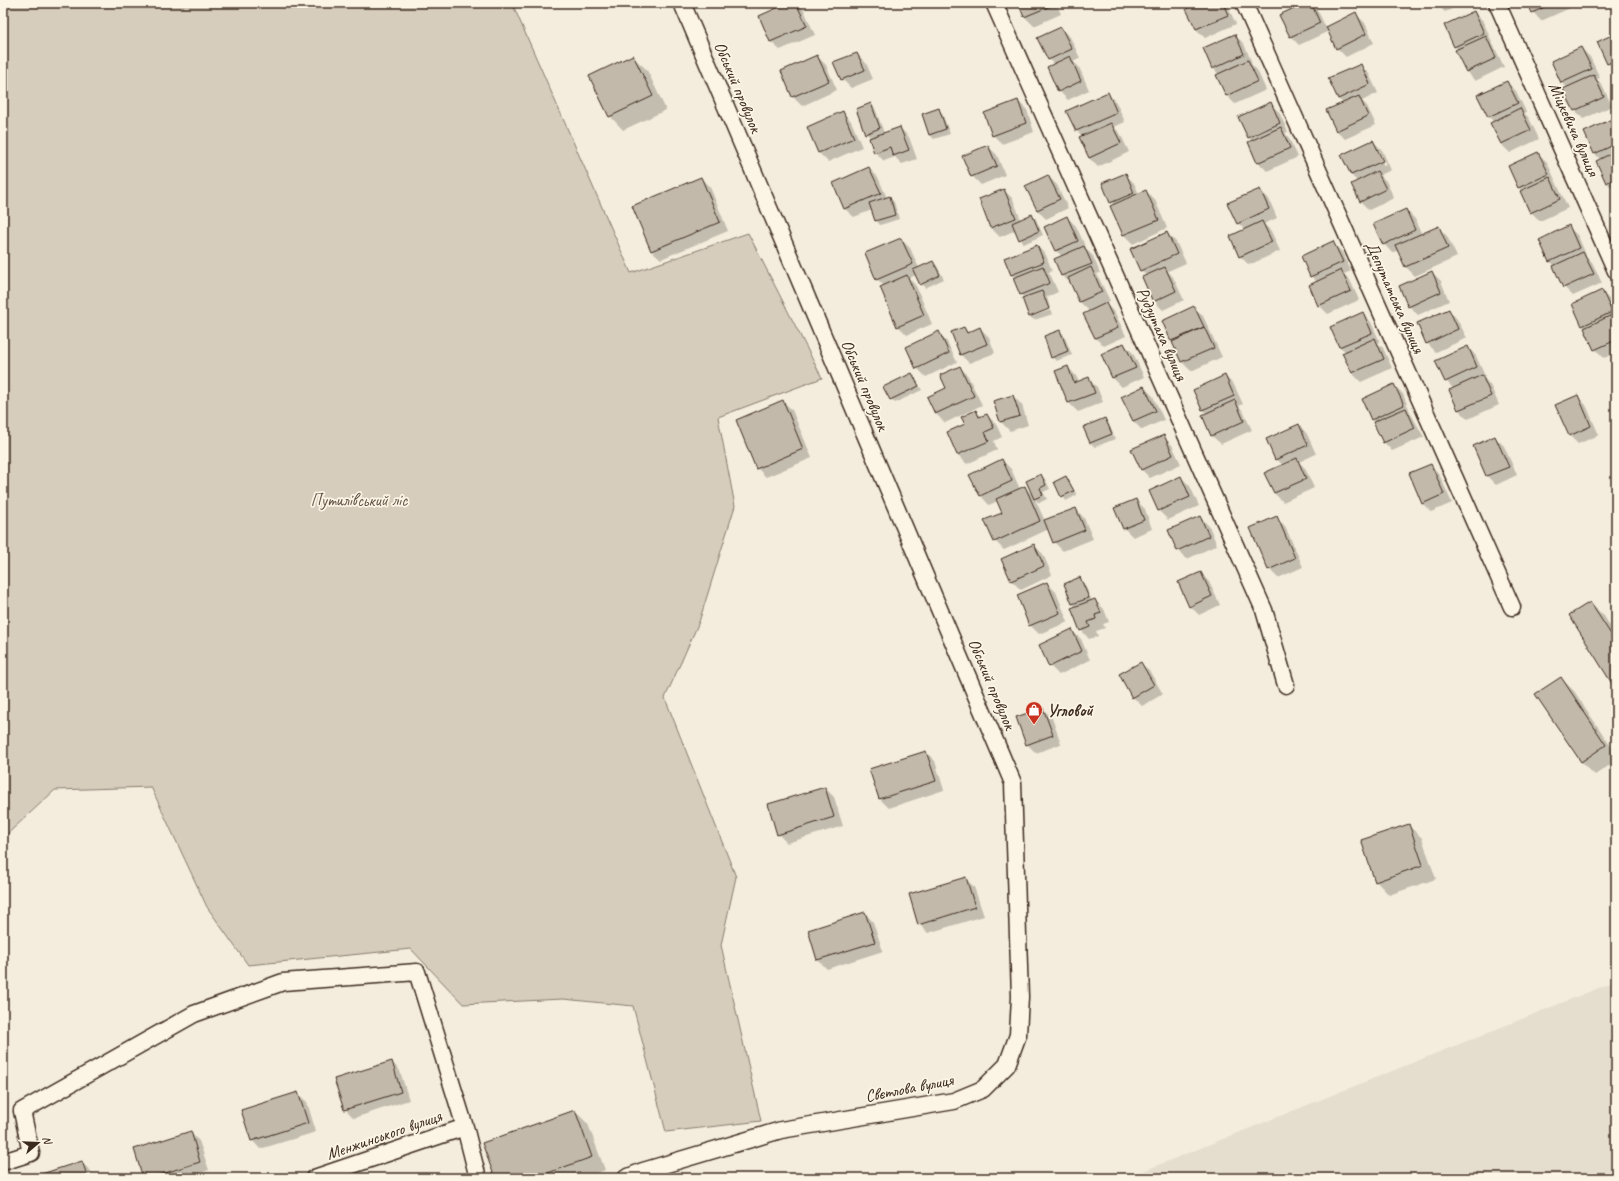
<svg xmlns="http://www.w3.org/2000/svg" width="1619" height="1181" viewBox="0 0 1619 1181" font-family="Caveat,sans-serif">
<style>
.built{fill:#e5ddce}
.green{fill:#d6cdbd;stroke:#887c6e}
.shadow{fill:#0003;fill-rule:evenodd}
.building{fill:#c3b9aa;stroke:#3b2a1e}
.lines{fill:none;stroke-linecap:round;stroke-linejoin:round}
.minor-casing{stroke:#3b2a1e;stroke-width:19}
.minor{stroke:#fcf5e5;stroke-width:16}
.labels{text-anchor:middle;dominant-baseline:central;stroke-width:3.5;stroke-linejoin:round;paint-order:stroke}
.street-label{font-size:17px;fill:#3b2a1e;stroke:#fcf5e5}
.park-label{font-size:17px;fill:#625346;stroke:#fcf5e5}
.poi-label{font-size:17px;font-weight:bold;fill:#3b2a1e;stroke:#fcf5e5;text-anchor:start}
</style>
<rect width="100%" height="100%" fill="#f4eddd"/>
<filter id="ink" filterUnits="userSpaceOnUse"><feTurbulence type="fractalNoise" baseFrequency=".025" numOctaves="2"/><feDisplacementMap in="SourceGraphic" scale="8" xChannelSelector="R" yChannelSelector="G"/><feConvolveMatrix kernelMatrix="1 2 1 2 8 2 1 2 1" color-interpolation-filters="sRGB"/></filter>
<g filter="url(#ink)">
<path class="built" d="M 1616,981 L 1616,1178 L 1126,1178 Z"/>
<path class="green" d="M 3,3 L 512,3 L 631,273 L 748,233 L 822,378 L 718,417 L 735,506 L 699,622 L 665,698 L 736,877 L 721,945 L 761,1121 L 666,1132 L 633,1006 L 563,999 L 463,1004 L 411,949 L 248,965 L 207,907 L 151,787 L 55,790 L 3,838 Z"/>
<path class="shadow" d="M 790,3 L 797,3 L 804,10 L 815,35 L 780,50 L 771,42 Z
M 1019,3 L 1056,3 L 1061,14 L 1034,26 L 1025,17 Z
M 1201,3 L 1226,3 L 1236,24 L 1205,38 L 1196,29 Z
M 1307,3 L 1310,3 L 1318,11 L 1326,28 L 1356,14 L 1365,23 L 1374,43 L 1346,57 L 1337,48 L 1329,31 L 1299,45 L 1290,36 Z
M 1436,3 L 1465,3 L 1445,12 Z
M 1528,3 L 1568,3 L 1570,8 L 1541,21 L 1533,12 Z
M 1474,12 L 1483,21 L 1492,42 L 1491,43 L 1494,46 L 1504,67 L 1475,81 L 1467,72 L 1457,51 L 1458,50 L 1455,46 Z
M 1061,28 L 1070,37 L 1080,58 L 1073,61 L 1079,67 L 1089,90 L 1068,100 L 1059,91 L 1054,65 L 1049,59 Z
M 1616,34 L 1616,72 L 1608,63 Z
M 1235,35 L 1244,44 L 1252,63 L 1251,64 L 1257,70 L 1266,90 L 1235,104 L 1226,95 L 1219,75 L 1213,68 Z
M 1581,48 L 1590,57 L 1600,78 L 1597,79 L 1602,85 L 1612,106 L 1583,119 L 1575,110 L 1568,88 L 1562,83 L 1553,62 Z
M 857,54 L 866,63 L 873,79 L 851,88 L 842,79 Z
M 817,56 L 826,65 L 837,90 L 802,106 L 793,97 L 782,71 Z
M 633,57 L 647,70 L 666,110 L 623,130 L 610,116 Z
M 1361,65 L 1369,74 L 1378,93 L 1362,101 L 1367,106 L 1376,125 L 1345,139 L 1336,130 L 1343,103 L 1338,99 Z
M 1507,82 L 1516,91 L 1526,112 L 1524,113 L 1529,118 L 1539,139 L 1510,153 L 1501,144 L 1492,123 L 1494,122 L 1488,116 Z
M 1108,94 L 1116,102 L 1125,122 L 1114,127 L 1120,133 L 1129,152 L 1098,167 L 1089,158 L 1083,137 L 1077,131 L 1068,111 Z
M 1018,101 L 1027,110 L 1034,132 L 1002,144 L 993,135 Z
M 871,104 L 875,108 L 884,133 L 900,128 L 909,137 L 917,159 L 902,164 L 895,157 L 884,161 L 875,152 L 871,138 L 866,133 Z
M 1270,104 L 1279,112 L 1288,132 L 1285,133 L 1289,138 L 1298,157 L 1267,171 L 1258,162 L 1253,141 L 1248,137 Z
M 938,109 L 942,113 L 950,134 L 934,139 L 930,135 L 923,115 Z
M 843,112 L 851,121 L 862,147 L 828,162 L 819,153 L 808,127 Z
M 1614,119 L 1616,121 L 1616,191 L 1607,183 L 1597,162 L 1601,160 L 1595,154 L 1585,133 Z
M 1373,141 L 1382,150 L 1391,170 L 1380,175 L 1386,181 L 1394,198 L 1369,210 L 1360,201 L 1358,182 L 1351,175 L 1342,155 ZM 1377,150 L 1379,150 L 1386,165 L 1384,166 Z
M 988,146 L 997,155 L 1005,175 L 981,185 L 972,176 Z
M 1538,153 L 1547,162 L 1568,208 L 1540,221 L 1531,212 L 1510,167 Z
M 869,168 L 878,177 L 887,198 L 889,197 L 894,202 L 899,219 L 880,225 L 876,220 L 872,210 L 854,217 L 845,209 L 834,183 Z
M 1125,174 L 1134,183 L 1139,194 L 1146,191 L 1155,200 L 1167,228 L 1133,244 L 1124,235 L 1111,206 L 1114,205 L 1111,202 Z
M 1048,176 L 1057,185 L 1068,208 L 1046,219 L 1037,210 Z
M 701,178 L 710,187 L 728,231 L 661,259 L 652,251 L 633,207 Z
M 1004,190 L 1013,199 L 1021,220 L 1031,215 L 1036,219 L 1043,235 L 1024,244 L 1016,230 L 1000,237 L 991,228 L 980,200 Z
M 1260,190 L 1269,199 L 1277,218 L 1264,224 L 1271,231 L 1280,251 L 1249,265 L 1240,256 L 1245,230 L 1238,223 Z
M 1406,210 L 1415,219 L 1422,235 L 1438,227 L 1447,236 L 1457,257 L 1415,276 L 1406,267 L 1399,250 L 1392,253 L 1384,244 Z
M 1067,217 L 1076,226 L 1087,250 L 1093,256 L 1100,273 L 1097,274 L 1110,301 L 1105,303 L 1115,313 L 1126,336 L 1104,346 L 1095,338 L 1090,312 L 1080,302 L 1072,284 L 1062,276 L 1055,259 L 1062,256 L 1056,251 L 1045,227 Z
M 1569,227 L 1578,236 L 1587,257 L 1592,262 L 1602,283 L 1573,296 L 1564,287 L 1555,266 L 1550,261 Z
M 1167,233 L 1176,242 L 1186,263 L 1168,271 L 1173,277 L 1184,300 L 1163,310 L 1154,301 L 1147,276 L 1141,271 L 1131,250 Z
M 901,239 L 910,248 L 919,268 L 933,262 L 937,266 L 944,279 L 925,288 L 916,275 L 909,278 L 916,286 L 932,324 L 907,335 L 898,326 L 884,286 L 877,279 Z
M 1333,243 L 1342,252 L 1351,271 L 1344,274 L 1350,280 L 1359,300 L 1328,314 L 1319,305 L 1317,282 L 1311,276 Z
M 1037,246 L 1046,255 L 1052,271 L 1048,273 L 1051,276 L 1058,292 L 1047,297 L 1050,308 L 1030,315 L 1030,317 L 1025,298 L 1021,295 L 1015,278 L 1012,275 Z
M 1432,272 L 1441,281 L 1449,301 L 1418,315 L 1409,306 Z
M 1601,291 L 1610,300 L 1616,312 L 1616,353 L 1604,358 L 1595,349 L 1583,325 Z
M 1194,307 L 1203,316 L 1222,357 L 1191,371 L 1182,362 L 1163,321 Z
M 1051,310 L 1053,314 L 1034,320 L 1030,317 Z
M 1449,310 L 1457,319 L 1467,338 L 1436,352 L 1427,343 Z
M 1363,313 L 1371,322 L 1380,342 L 1378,343 L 1383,348 L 1392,368 L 1361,382 L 1352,373 L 1343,353 L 1346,352 L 1340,347 L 1331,327 Z
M 964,328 L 969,333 L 980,328 L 989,337 L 995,353 L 969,363 L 960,354 Z
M 1060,331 L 1064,335 L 1072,355 L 1056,361 L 1052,357 Z
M 938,333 L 947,342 L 957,362 L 926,377 L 917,368 Z
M 1124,344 L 1133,353 L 1144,377 L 1122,387 L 1113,378 L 1102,354 Z
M 1468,347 L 1476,356 L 1485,376 L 1483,377 L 1490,385 L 1499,405 L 1468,419 L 1459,410 L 1450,390 L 1454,389 L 1446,381 Z
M 960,367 L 968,376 L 982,405 L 945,423 L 936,414 L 928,397 L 947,388 Z
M 1068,367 L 1076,376 L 1079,382 L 1088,379 L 1097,387 L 1103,402 L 1078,412 L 1069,403 L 1057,371 Z
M 912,374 L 922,390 L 895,403 L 891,399 Z
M 1225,376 L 1234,385 L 1243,404 L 1239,406 L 1243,411 L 1252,430 L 1221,444 L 1212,436 L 1203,416 L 1207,414 L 1203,410 L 1194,390 Z
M 1394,385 L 1403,394 L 1411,414 L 1424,437 L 1392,451 L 1384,442 L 1375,422 L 1372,419 Z
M 1144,387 L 1153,396 L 1164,420 L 1142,430 L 1133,421 L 1123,397 Z
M 1013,396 L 1022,405 L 1028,425 L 1010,431 L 1001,422 L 994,402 Z
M 1577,396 L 1586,405 L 1599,435 L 1578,444 L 1569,435 Z
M 783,401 L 792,410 L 812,458 L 766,477 L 757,468 Z
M 976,412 L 982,417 L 987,415 L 996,424 L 1002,437 L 994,441 L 997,450 L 967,464 L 958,455 L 948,433 L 966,424 Z
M 1105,420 L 1109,424 L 1115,439 L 1095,447 L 1090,443 L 1084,428 Z
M 1299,425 L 1307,434 L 1316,454 L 1299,462 L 1305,468 L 1314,488 L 1283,502 L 1274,493 L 1283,465 L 1276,459 Z
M 1163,436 L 1172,445 L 1181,464 L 1150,478 L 1141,469 Z
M 1495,437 L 1504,446 L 1517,475 L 1496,485 L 1487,476 L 1474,446 Z
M 1002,460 L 1011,469 L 1020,489 L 1025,487 L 1033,496 L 1041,475 L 1045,479 L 1050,489 L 1043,492 L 1047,499 L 1039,503 L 1035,499 L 1045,521 L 1076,509 L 1084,518 L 1093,539 L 1063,551 L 1054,542 L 1049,529 L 1004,550 L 995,541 L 1003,513 L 998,501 L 989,505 L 981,496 L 971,475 Z
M 1431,465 L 1439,474 L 1452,503 L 1431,512 L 1423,504 Z
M 1066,477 L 1077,495 L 1066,501 L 1055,482 Z
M 1181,477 L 1190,486 L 1199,506 L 1168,520 L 1159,511 L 1150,491 Z
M 1136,500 L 1145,509 L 1152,529 L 1133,537 L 1124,528 Z
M 1200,517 L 1209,526 L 1217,545 L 1187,559 L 1178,550 Z
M 1276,517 L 1285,526 L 1303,567 L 1278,578 L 1269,569 Z
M 1034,545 L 1043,554 L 1052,575 L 1021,590 L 1012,581 L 1003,560 Z
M 1201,573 L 1209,582 L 1220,605 L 1199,615 L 1190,606 Z
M 1080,578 L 1084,583 L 1092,601 L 1095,600 L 1104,609 L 1109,622 L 1103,624 L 1105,628 L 1096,631 L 1098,636 L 1089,639 L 1081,630 L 1076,607 L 1073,604 L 1065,584 Z
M 1047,583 L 1056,592 L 1068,622 L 1039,634 L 1030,625 Z
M 1590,603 L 1604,616 L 1616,636 L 1616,688 Z
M 1072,631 L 1081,639 L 1090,660 L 1059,675 L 1050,666 Z
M 1141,663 L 1150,672 L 1163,694 L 1142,706 L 1133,697 Z
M 1561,678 L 1574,691 L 1616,754 L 1616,761 L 1595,775 L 1581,762 Z
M 1043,709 L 1052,718 L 1061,744 L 1036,753 L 1027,744 Z
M 926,752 L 935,761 L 944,790 L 889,808 L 880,799 Z
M 825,788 L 834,797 L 843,826 L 787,843 L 778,834 Z
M 1408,825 L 1422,838 L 1436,879 L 1389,895 L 1376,881 Z
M 965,878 L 974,887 L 984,916 L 928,933 L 919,924 Z
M 865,913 L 873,922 L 883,951 L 827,969 L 818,960 L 809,931 Z
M 392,1062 L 400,1071 L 409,1100 L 354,1118 L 345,1109 Z
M 298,1094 L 307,1102 L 316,1132 L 260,1149 L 252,1140 Z
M 575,1111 L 588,1124 L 605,1170 L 584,1178 L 496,1178 Z
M 190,1132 L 199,1141 L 209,1170 L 185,1178 L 144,1178 Z
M 82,1163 L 91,1171 L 93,1178 L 32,1178 Z"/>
<path class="building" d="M 788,3 L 796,3 L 807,26 L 770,42 L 759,16 Z
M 1018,3 L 1052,3 L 1053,5 L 1024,17 Z
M 1199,3 L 1223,3 L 1228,15 L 1196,29 L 1186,9 Z
M 1305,3 L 1311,3 L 1320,23 L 1290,37 L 1279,15 Z
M 1527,3 L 1553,3 L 1532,13 Z
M 1474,11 L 1484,33 L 1454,47 L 1444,25 Z
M 1356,12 L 1366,34 L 1336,49 L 1326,27 Z
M 1061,27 L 1072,49 L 1048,60 L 1037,38 Z
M 1616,33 L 1616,60 L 1607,64 L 1597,42 Z
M 1235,34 L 1244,54 L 1212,69 L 1203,48 Z
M 1486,36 L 1496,58 L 1466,72 L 1455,50 Z
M 1581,47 L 1592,69 L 1561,83 L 1551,61 Z
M 857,53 L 865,70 L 841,80 L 833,62 Z
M 633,55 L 653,96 L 609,117 L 589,76 Z
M 817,55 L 829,81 L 792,97 L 781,71 Z
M 1070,56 L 1081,81 L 1058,92 L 1047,67 Z
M 1248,60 L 1258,81 L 1226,96 L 1216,75 Z
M 1361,64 L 1370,84 L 1338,99 L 1328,78 Z
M 1594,75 L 1604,97 L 1574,111 L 1563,89 Z
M 1507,81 L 1518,103 L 1488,117 L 1477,95 Z
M 1108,92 L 1117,113 L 1076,131 L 1066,111 Z
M 1359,96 L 1368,116 L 1336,131 L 1326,110 Z
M 1018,100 L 1026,123 L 992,136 L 984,113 Z
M 1271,102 L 1280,123 L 1248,138 L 1238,117 Z
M 871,103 L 880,128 L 865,134 L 856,109 Z
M 939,108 L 946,129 L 929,135 L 922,114 Z
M 1520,108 L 1531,130 L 1501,144 L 1490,123 Z
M 843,111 L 854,138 L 818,153 L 807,127 Z
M 1614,118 L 1616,122 L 1616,144 L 1594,154 L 1584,132 Z
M 1111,123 L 1121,143 L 1089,158 L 1079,137 Z
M 900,127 L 909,150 L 893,156 L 890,147 L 874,153 L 869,138 Z
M 1281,127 L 1290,148 L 1257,163 L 1248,142 Z
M 1373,140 L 1383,161 L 1351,175 L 1341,155 Z
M 988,145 L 997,166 L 971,177 L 962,156 Z
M 1616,151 L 1616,178 L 1606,183 L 1596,161 Z
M 1538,152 L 1549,174 L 1518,188 L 1508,166 Z
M 869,167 L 881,193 L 844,209 L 833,183 Z
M 1377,171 L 1386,189 L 1360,202 L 1351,184 Z
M 1126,173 L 1134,193 L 1110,203 L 1102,183 Z
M 1048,175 L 1060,199 L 1037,210 L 1025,186 Z
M 701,177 L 720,222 L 651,251 L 632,206 Z
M 1550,177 L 1560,199 L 1530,213 L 1520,191 Z
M 1004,189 L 1016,218 L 990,228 L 979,199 Z
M 1260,189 L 1269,209 L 1237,224 L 1227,203 Z
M 1146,190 L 1159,220 L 1123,235 L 1110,206 Z
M 890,196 L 895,215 L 875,221 L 869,203 Z
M 1406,209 L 1415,230 L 1383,245 L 1373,224 Z
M 1032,214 L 1039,231 L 1019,240 L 1012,223 Z
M 1067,216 L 1078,241 L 1055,251 L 1044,227 Z
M 1262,221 L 1272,242 L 1239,257 L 1230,236 Z
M 1569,225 L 1579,248 L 1549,262 L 1539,240 Z
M 1439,226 L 1448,248 L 1405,267 L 1395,245 Z
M 1167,232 L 1177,254 L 1140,271 L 1130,249 Z
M 901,238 L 913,264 L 876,280 L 865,253 Z
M 1333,241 L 1343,262 L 1310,277 L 1301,256 Z
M 1037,245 L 1044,262 L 1011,275 L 1004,258 Z
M 1084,246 L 1092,264 L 1061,276 L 1054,259 Z
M 1583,252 L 1594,274 L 1563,288 L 1553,266 Z
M 933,261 L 940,275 L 920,285 L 913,270 Z
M 1043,266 L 1050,283 L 1020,295 L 1013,278 Z
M 1091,267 L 1102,292 L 1079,302 L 1068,278 Z
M 1165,267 L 1176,291 L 1153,302 L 1142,277 Z
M 1341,270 L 1351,291 L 1318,306 L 1309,285 Z
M 1432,271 L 1441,292 L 1408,307 L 1399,286 Z
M 907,275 L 924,315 L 897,327 L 880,287 Z
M 1602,290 L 1612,312 L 1582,326 L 1572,304 Z
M 1042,291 L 1049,309 L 1029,317 L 1022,298 Z
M 1106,303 L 1118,328 L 1095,338 L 1083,314 Z
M 1194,306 L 1204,327 L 1171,341 L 1162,321 Z
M 1449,309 L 1458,329 L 1426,344 L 1417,323 Z
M 1363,312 L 1372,333 L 1339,347 L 1330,327 Z
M 1614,314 L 1616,319 L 1616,340 L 1594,350 L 1584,328 Z
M 964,327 L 967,333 L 980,327 L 987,344 L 960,355 L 951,332 Z
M 1204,327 L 1214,348 L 1181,362 L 1172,342 Z
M 1060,330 L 1068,351 L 1051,358 L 1044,336 Z
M 939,331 L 949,353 L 916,369 L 906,347 Z
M 1375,338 L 1384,359 L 1352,373 L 1342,353 Z
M 1124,343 L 1136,368 L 1112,378 L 1101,354 Z
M 1468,346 L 1477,367 L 1445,382 L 1435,361 Z
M 960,366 L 974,396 L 935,414 L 927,397 L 946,388 L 940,375 Z
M 1068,366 L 1074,383 L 1089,377 L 1095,393 L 1068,403 L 1055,371 Z
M 912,373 L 919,386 L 890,400 L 883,387 Z
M 1225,375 L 1234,396 L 1202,410 L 1193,390 Z
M 1482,375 L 1491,396 L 1458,410 L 1449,390 Z
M 1394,384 L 1404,405 L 1371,420 L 1362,399 Z
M 1144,386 L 1156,411 L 1133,421 L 1121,397 Z
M 1013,395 L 1020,416 L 1000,422 L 993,401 Z
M 1578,395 L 1591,426 L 1569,436 L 1555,405 Z
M 783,400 L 803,449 L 756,469 L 736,420 Z
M 1235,400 L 1244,421 L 1211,436 L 1202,415 Z
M 1406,408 L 1415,428 L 1383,443 L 1373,422 Z
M 976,410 L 979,417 L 987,414 L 994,428 L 985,432 L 989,441 L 957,455 L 947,432 L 965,424 L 961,417 Z
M 1105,418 L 1112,434 L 1090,443 L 1083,427 Z
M 1299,424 L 1308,445 L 1275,460 L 1266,439 Z
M 1164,435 L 1173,455 L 1141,470 L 1131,449 Z
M 1495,436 L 1509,467 L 1486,476 L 1473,446 Z
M 1297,458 L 1306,479 L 1274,493 L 1264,473 Z
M 1002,459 L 1012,481 L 980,496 L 969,475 Z
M 1431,464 L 1444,494 L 1422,504 L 1409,473 Z
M 1041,474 L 1046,485 L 1040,488 L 1043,495 L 1034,499 L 1026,481 Z
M 1066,476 L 1074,491 L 1061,497 L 1054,482 Z
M 1181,476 L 1190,497 L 1158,511 L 1149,491 Z
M 1025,486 L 1040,521 L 994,542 L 984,520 L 1002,513 L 996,499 Z
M 1136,499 L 1144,520 L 1123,529 L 1114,508 Z
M 1076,508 L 1085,530 L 1053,543 L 1044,520 Z
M 1200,516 L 1209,536 L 1177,551 L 1168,530 Z
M 1277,516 L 1295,558 L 1268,570 L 1250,528 Z
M 1034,544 L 1044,566 L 1011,581 L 1001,559 Z
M 1201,572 L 1212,596 L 1189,607 L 1178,582 Z
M 1080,577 L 1089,598 L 1072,604 L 1064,584 Z
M 1047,582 L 1060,613 L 1029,626 L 1017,595 Z
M 1095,599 L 1101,613 L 1095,615 L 1096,619 L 1088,622 L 1090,627 L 1080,631 L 1071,608 Z
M 1590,602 L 1616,642 L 1616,690 L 1569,615 Z
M 1072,629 L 1082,651 L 1049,667 L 1039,645 Z
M 1141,662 L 1154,685 L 1132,698 L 1119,674 Z
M 1561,677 L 1606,745 L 1581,762 L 1535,694 Z
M 1043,708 L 1053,735 L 1026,745 L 1016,717 Z
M 926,751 L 936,781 L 879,799 L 869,769 Z
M 825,787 L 834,817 L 777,835 L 768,804 Z
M 1409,824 L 1423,865 L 1375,882 L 1361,840 Z
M 966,877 L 975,907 L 918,925 L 909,894 Z
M 865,912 L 875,942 L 817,960 L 808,930 Z
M 392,1061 L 401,1092 L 344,1110 L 334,1079 Z
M 298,1092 L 308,1123 L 251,1141 L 241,1110 Z
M 575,1110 L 592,1157 L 534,1178 L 495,1178 L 482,1143 Z
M 191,1131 L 200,1162 L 149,1178 L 143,1178 L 134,1149 Z
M 82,1161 L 88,1178 L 29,1178 Z"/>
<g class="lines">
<g class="minor-casing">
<path id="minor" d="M 994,3 L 1264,610 L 1286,685
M 1244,3 L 1512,607
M 1497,3 L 1616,271
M 3,1162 L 31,1153 L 22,1111 L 194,1014 L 283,982 L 417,972 L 465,1127 L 478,1178
M 314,1178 L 465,1127
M 626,1178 L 643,1171 L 781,1130 L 954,1101 L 983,1089 L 1007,1065 L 1018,1035 L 1020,997 L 1013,783 L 682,3"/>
</g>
<use href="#minor" class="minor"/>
</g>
</g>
<defs>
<g id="shop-pin" transform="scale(0.9)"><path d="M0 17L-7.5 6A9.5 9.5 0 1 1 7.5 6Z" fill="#c8321e" stroke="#fcf5e5"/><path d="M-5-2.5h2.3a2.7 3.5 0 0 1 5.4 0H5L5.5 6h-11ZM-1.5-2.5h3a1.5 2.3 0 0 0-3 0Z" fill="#fff"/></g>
</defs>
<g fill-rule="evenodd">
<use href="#shop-pin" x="1034" y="710"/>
</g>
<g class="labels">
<g class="street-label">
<text transform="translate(738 87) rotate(67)">Обський провулок</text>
<text transform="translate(1574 129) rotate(66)">Міцкевича вулиця</text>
<text transform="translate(1395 297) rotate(66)">Депутатська вулиця</text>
<text transform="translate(1162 334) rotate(66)">Рудзутака вулиця</text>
<text transform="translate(865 385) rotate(67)">Обський провулок</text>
<text transform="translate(992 684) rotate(67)">Обський провулок</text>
<text transform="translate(909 1088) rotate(-11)">Свєтлова вулиця</text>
<text transform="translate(384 1135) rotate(-19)">Менжинського вулиця</text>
</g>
<g class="park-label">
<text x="359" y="500">Путилівський ліс</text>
</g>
<g class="poi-label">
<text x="1047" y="710">Угловой</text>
</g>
</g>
<rect width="1619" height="1181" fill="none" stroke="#fcf5e5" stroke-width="16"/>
<rect x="8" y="8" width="1603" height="1165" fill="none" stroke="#3b2a1e" stroke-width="1.5" filter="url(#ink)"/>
<g transform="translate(38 1143) rotate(71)" stroke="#fcf5e5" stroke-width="3" paint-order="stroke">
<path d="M0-3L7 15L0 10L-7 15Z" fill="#3b2a1e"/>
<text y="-6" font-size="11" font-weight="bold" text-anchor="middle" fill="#3b2a1e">N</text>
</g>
</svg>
